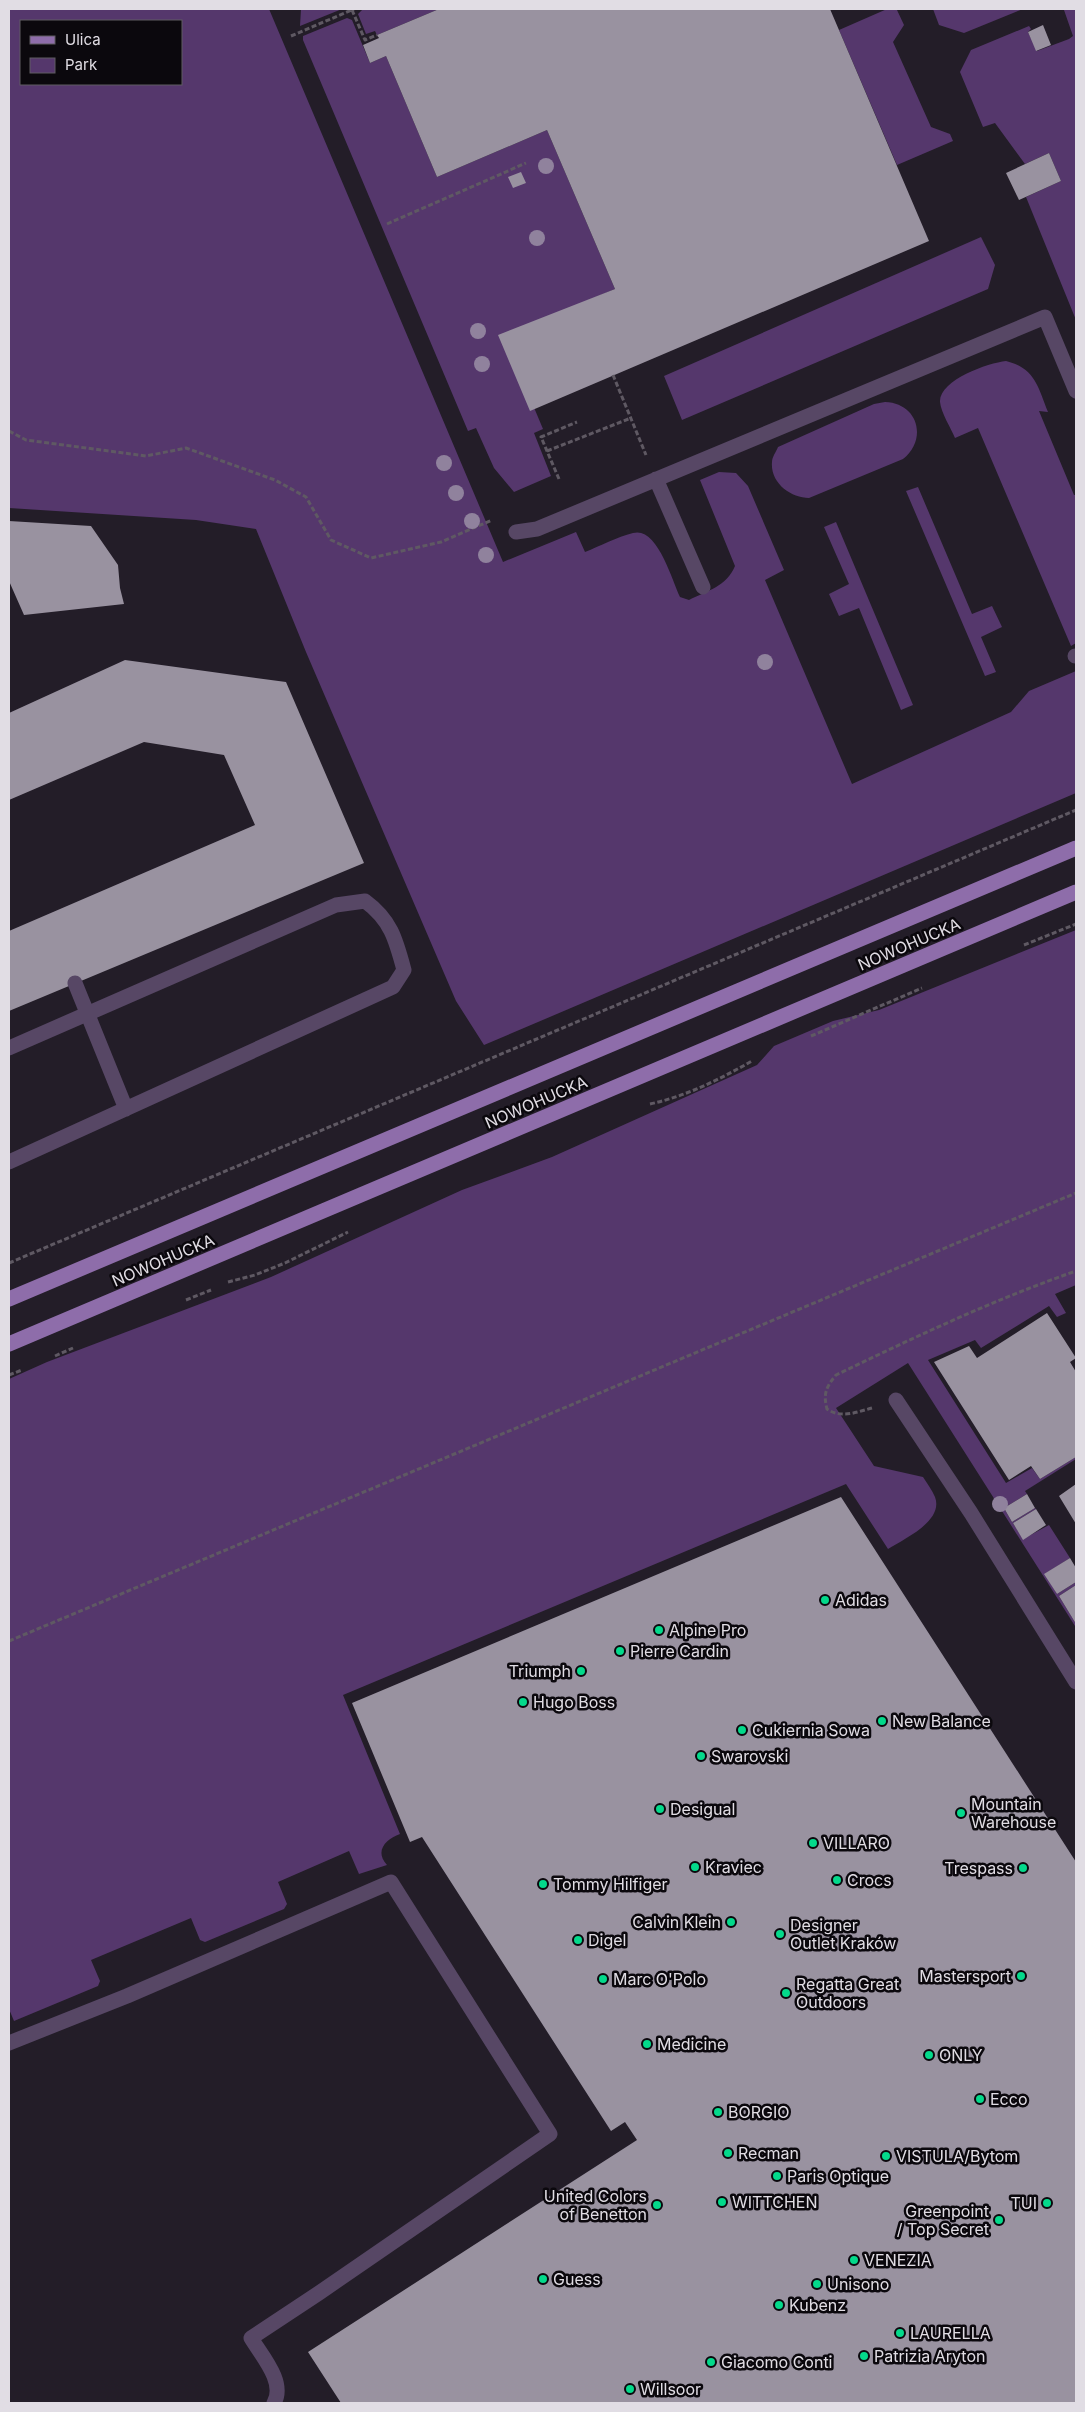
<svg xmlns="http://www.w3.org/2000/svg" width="1085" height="2412" viewBox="0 0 1085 2412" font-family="Inter,sans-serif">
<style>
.green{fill:#55376c;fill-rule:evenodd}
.building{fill:#9992a0}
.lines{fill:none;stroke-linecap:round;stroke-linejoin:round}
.path{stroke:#5f5963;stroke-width:3;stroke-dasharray:5 2.5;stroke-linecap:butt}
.minor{stroke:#574765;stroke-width:15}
.major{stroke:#8e6daa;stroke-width:15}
.tree{fill:#90829d}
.poi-dot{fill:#04d98b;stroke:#0b080d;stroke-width:2}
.labels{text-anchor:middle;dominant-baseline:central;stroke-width:5;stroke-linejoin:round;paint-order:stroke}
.street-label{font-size:16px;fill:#e1dde4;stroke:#0b080d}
.poi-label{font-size:16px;fill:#e1dde4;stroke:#0b080d;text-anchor:start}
</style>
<rect width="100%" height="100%" fill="#231d28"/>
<path class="green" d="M 9,9 L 269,9 L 503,562 L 576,532 L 585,552 C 600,546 617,537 633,533 C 657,526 672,580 680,597 L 689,600 C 707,591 727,586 735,566 L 700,480 L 719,472 L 736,473 L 748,486 L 784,570 L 765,580 L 852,784 L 1011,712 L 1029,691 L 1076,671 L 1076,793 L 484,1045 L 456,1001 L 306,652 L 256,529 L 196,520 L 9,508 ZM 21,21 L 181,21 L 181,84 L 21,84 Z
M 301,9 L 342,9 L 300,26 Z
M 363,9 L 439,9 L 377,35 L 375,31 L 366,34 L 358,14 Z
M 887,9 L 897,10 L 904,25 L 893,42 L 931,127 L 950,134 L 953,141 L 897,165 L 839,30 Z
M 933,9 L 1023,9 L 964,33 L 939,25 Z
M 1068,9 L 1076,9 L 1076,320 L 1026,197 L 1061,181 L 1049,153 L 1025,164 L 995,123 L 983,127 L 960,72 L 971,50 L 1029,26 L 1031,29 L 1028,32 L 1037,51 L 1069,39 L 1073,36 L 1064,10 Z
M 347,18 L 352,20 L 370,63 L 386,56 L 437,177 L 547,130 L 615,289 L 504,336 L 543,429 L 534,433 L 551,476 L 514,492 L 494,468 L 476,428 L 468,431 L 303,40 L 303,36 Z
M 981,237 L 995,265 L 988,289 L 682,420 L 664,376 Z
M 1006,361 C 1035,368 1038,387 1048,412 L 1039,411 L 1074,495 L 1076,495 L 1076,643 L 1071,646 L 978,428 L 955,438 C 951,428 941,413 940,402 C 939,380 988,363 1006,361 Z
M 885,402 C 918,403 928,439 903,459 L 809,498 C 791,498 770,483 772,462 C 772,457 776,452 778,447 L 874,404 Z
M 918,487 L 972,614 L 992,606 L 1002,627 L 981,637 L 996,672 L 985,676 L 906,491 Z
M 836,522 L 913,705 L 901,710 L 859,608 L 839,616 L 829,594 L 849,584 L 824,527 Z
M 1076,930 L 1076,1285 L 1055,1294 L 1066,1313 L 1057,1317 L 1049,1306 L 981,1348 L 975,1340 L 928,1360 L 1006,1483 L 1032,1468 L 1040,1479 L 1076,1457 L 1076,1459 L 1025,1491 L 1027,1494 L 1004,1508 L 1012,1522 L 1035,1508 L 1036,1509 L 1013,1523 L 1023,1539 L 1049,1525 L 1070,1558 L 1045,1574 L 1057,1594 L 1076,1582 L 1076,1585 L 1059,1596 L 1076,1624 L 1075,1626 L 908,1363 L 836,1408 L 874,1466 L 923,1477 C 927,1483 932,1490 935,1497 C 944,1521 904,1539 888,1549 L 846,1484 L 343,1695 L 400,1834 C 386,1839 374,1851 387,1865 L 359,1874 L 349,1851 L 278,1882 L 287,1904 L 284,1909 L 205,1942 L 200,1940 L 191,1918 L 91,1960 L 100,1981 L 98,1986 L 14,2021 L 9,2009 L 9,1379 L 47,1362 L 271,1277 L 462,1190 L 552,1157 L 757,1065 L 774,1046 L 833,1021 L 879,1010 Z"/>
<path class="building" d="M 439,9 L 830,9 L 929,241 L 530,411 L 498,335 L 615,289 L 547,130 L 437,177 L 386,56 L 370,63 L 363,45 L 379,38 L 377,35 Z
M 1043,25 L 1051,45 L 1036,51 L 1028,32 Z
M 1049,153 L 1061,181 L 1019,200 L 1006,173 Z
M 521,172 L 526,183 L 513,188 L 508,177 Z
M 9,521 L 91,526 L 118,565 L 120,588 L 124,604 L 24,615 L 9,581 Z
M 125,660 L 286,682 L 364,863 L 9,1011 L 9,931 L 255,825 L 224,755 L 144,742 L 9,800 L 9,713 Z
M 1047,1313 L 1076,1358 L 1070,1362 L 1076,1372 L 1076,1457 L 1040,1479 L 1031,1466 L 1009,1480 L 934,1362 L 969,1346 L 977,1358 Z
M 1076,1484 L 1076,1524 L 1059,1496 Z
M 1027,1494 L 1035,1508 L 1012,1522 L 1004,1508 Z
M 841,1497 L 1076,1862 L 1076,2403 L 341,2403 L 308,2352 L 637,2140 L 625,2122 L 611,2131 L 422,1837 L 410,1842 L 352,1703 Z
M 1036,1509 L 1046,1525 L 1023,1540 L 1013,1523 Z
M 1070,1558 L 1076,1568 L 1076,1582 L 1057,1594 L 1044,1574 Z
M 1076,1585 L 1076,1624 L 1059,1596 Z"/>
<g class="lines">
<path class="path" d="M 352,10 L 365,40 L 377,35
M 291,36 L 354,9
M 387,224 L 526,163
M 613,375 L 646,455
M 9,431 L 26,440 L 146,456 L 186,448 L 275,480 L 306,497 L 331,540 L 371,558 L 441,542 L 492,520
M 547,451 L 631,418
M 559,479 L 541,437 L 577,422
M 1024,945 L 1076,924
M 811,1036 L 922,988
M 650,1104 C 687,1096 720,1079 752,1061
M 9,1263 L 1076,810
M 228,1282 L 255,1275 L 285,1263 L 348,1232
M 186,1300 L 211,1290
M 55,1356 L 73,1348
M 9,1375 L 22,1370
M 872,1408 C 857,1412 841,1419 827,1409 C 823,1394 826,1387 836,1375 C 915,1337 993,1300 1076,1271
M 9,1641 L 1076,1193"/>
<path class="minor" d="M 656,479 L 703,587
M 516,532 L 537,529 L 1045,317 L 1076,391
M 1075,656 L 1076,656
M 75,983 L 126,1109
M 9,1048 L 336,905 L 365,901 C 391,920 396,940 404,970 L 393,987 L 9,1162
M 896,1400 L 971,1513 L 1076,1682
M 9,2043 L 127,1996 L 391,1882 L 550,2134 L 319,2293 L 251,2338 C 261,2355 286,2382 274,2403"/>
<path class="major" d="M 9,1299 L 1076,848
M 9,1344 L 1076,892"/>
</g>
<g class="tree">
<circle cx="546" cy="166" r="8"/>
<circle cx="537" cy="238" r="8"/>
<circle cx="478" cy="331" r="8"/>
<circle cx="482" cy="364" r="8"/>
<circle cx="444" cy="463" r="8"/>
<circle cx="456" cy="493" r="8"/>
<circle cx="472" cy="521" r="8"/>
<circle cx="486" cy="555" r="8"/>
<circle cx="765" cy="662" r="8"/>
<circle cx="1000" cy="1504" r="8"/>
</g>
<g class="poi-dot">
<circle cx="825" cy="1600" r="5"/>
<circle cx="659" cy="1630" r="5"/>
<circle cx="620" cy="1651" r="5"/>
<circle cx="581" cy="1671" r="5"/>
<circle cx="523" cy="1702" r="5"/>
<circle cx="882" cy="1721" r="5"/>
<circle cx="742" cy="1730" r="5"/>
<circle cx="701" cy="1756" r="5"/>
<circle cx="660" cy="1809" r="5"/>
<circle cx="961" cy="1813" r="5"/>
<circle cx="813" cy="1843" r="5"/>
<circle cx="695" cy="1867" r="5"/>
<circle cx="1023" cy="1868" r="5"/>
<circle cx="837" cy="1880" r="5"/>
<circle cx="543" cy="1884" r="5"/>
<circle cx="731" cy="1922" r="5"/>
<circle cx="780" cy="1934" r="5"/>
<circle cx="578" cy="1940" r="5"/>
<circle cx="1021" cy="1976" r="5"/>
<circle cx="603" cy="1979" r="5"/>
<circle cx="786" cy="1993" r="5"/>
<circle cx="647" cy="2044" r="5"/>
<circle cx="929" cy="2055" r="5"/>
<circle cx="980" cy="2099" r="5"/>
<circle cx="718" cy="2112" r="5"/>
<circle cx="728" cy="2153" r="5"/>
<circle cx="886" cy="2156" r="5"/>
<circle cx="777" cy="2176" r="5"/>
<circle cx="722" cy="2202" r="5"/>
<circle cx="1047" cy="2203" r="5"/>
<circle cx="657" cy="2205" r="5"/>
<circle cx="999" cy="2220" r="5"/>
<circle cx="854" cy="2260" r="5"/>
<circle cx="543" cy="2279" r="5"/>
<circle cx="817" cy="2284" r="5"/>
<circle cx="779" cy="2305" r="5"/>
<circle cx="900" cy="2333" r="5"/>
<circle cx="864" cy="2356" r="5"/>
<circle cx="711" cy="2362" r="5"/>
<circle cx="630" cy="2389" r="5"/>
</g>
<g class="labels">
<g class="street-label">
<text transform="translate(909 944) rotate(-23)">NOWOHUCKA</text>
<text transform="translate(536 1102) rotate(-23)">NOWOHUCKA</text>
<text transform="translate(163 1260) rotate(-23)">NOWOHUCKA</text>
</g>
<g class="poi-label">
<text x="835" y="1600">Adidas</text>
<text x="669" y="1630">Alpine Pro</text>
<text x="630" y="1651">Pierre Cardin</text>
<text x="571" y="1671" text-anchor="end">Triumph</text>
<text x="533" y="1702">Hugo Boss</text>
<text x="892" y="1721">New Balance</text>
<text x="752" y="1730">Cukiernia Sowa</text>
<text x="711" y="1756">Swarovski</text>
<text x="971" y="1804">Mountain<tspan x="971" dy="18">Warehouse</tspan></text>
<text x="670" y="1809">Desigual</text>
<text x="823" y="1843">VILLARO</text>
<text x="705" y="1867">Kraviec</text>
<text x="1013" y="1868" text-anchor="end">Trespass</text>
<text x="847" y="1880">Crocs</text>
<text x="553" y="1884">Tommy Hilfiger</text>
<text x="721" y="1922" text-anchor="end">Calvin Klein</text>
<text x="790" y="1925">Designer<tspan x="790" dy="18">Outlet Kraków</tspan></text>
<text x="588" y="1940">Digel</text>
<text x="1011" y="1976" text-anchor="end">Mastersport</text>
<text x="613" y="1979">Marc O'Polo</text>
<text x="796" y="1984">Regatta Great<tspan x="796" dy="18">Outdoors</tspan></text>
<text x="657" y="2044">Medicine</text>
<text x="939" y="2055">ONLY</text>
<text x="990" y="2099">Ecco</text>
<text x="728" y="2112">BORGIO</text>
<text x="738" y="2153">Recman</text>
<text x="896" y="2156">VISTULA/Bytom</text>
<text x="787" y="2176">Paris Optique</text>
<text x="647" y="2196" text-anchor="end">United Colors<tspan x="647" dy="18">of Benetton</tspan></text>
<text x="732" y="2202">WITTCHEN</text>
<text x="1037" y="2203" text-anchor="end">TUI</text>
<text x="989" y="2211" text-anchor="end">Greenpoint<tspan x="989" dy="18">/ Top Secret</tspan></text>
<text x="864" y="2260">VENEZIA</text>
<text x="553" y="2279">Guess</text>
<text x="827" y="2284">Unisono</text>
<text x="789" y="2305">Kubenz</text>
<text x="910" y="2333">LAURELLA</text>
<text x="874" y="2356">Patrizia Aryton</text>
<text x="721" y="2362">Giacomo Conti</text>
<text x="640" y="2389">Willsoor</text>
</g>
</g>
<rect width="1085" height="2412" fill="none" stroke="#e1dde4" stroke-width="20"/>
<rect x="20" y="20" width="162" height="65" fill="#0b080d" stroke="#615d63"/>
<rect x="30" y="36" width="25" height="8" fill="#8e6daa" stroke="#615d63"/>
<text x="65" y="45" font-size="15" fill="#e1dde4">Ulica</text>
<rect x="30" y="58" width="25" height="15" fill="#55376c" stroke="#615d63"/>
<text x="65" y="70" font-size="15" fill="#e1dde4">Park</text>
</svg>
